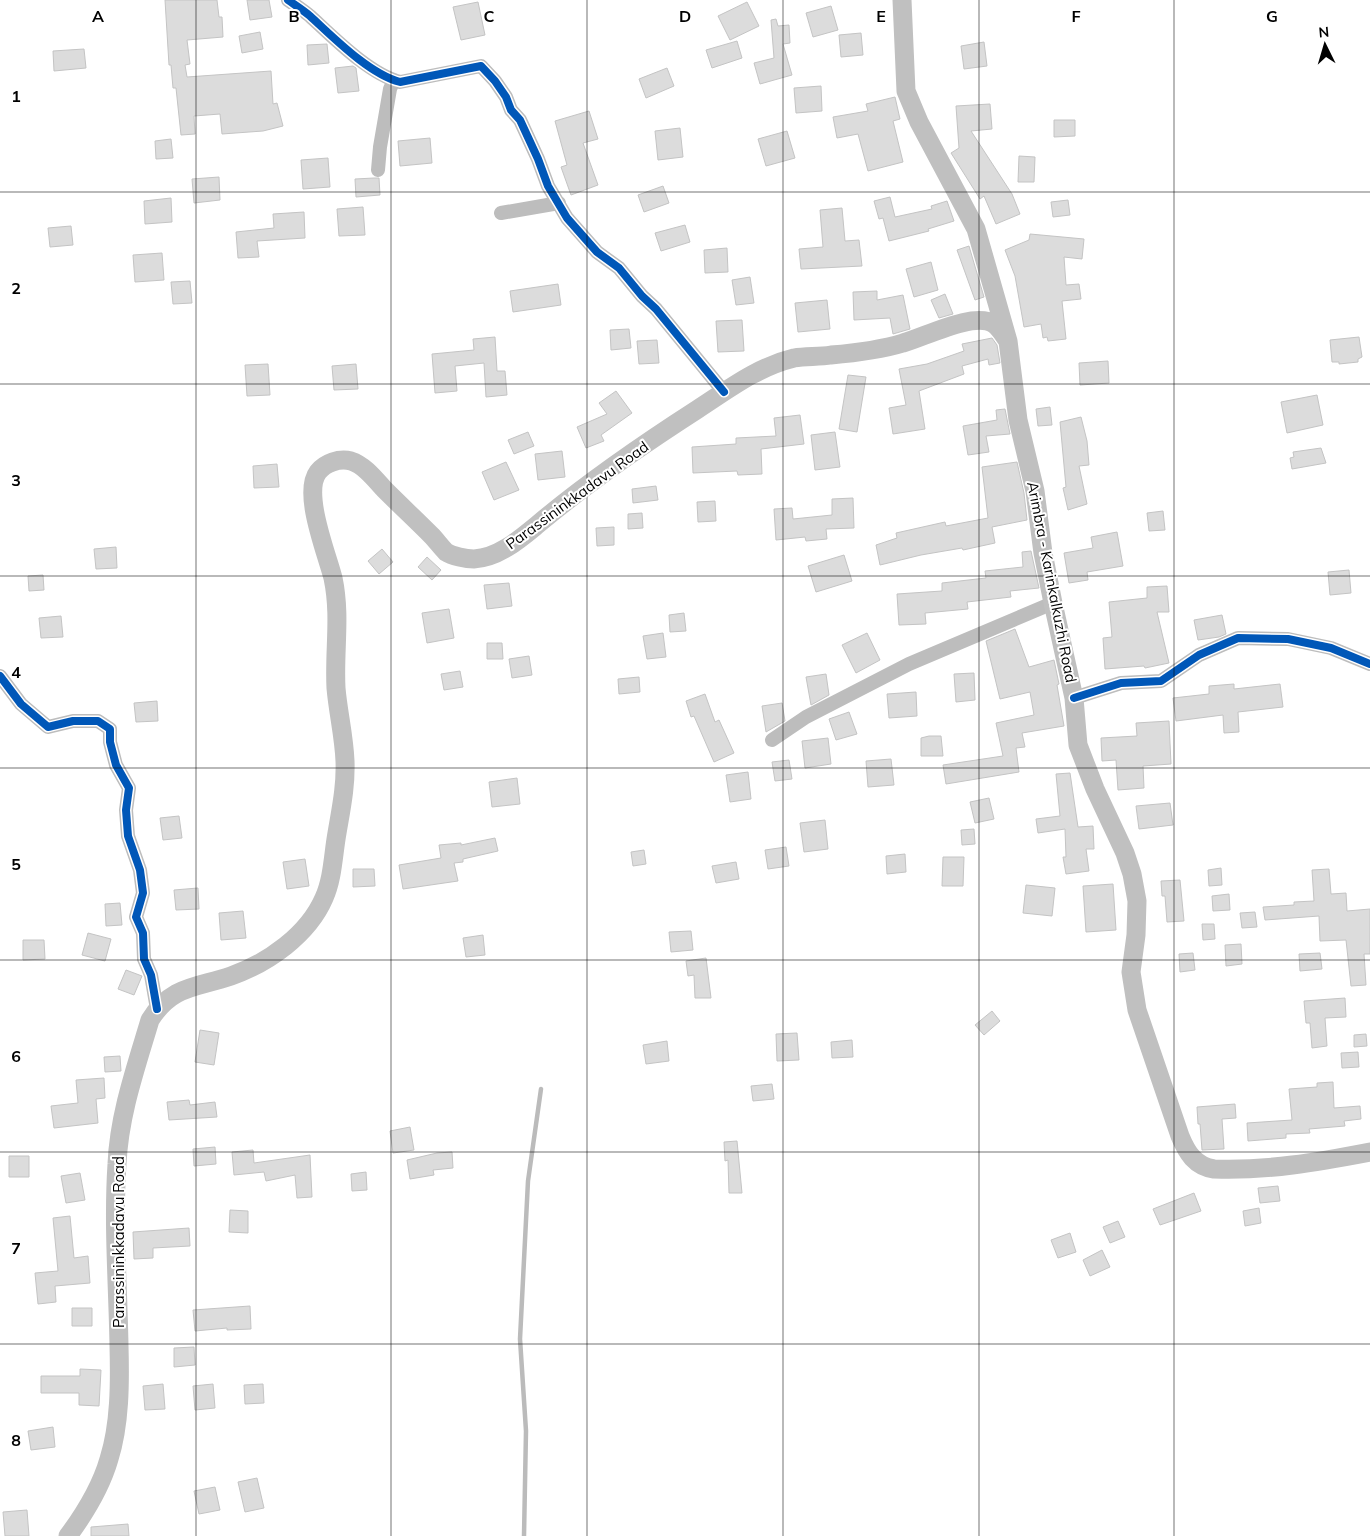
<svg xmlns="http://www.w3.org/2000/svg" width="1370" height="1536" viewBox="0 0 1370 1536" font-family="Mulish,sans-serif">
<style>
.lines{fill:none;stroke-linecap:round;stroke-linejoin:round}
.stream{stroke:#bbb;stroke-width:4.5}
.building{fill:#dcdcdc;stroke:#c4c4c4}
.street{stroke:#bdbdbd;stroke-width:14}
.secondary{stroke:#c0c0c0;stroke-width:19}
.cycleway-casing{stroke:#fff;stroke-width:11}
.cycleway{stroke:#0057b8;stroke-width:8}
.grid{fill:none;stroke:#000;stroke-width:1;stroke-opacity:0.55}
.labels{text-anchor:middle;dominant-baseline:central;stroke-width:4;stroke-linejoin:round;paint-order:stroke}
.street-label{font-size:15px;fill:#000;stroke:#fff}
.grid-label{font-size:16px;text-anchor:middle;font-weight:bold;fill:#000;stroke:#fff;stroke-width:4;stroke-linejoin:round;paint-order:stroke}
</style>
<rect width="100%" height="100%" fill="#fff"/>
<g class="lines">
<path class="stream" d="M 524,1536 L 526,1431 L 520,1339 L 528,1181 L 541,1089"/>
</g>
<path class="building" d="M 165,0 L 217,0 L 219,17 L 222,17 L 223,37 L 187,40 L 190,64 L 185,65 L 187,77 L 271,71 L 273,104 L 277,103 L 283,126 L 263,131 L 222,134 L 220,114 L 194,116 L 195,134 L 181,135 L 176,88 L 173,88 L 171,65 L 169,65 Z
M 247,0 L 269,0 L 272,17 L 250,20 Z
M 478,2 L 485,35 L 461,40 L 453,7 Z
M 747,2 L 759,26 L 730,40 L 718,16 Z
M 831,6 L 838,30 L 813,37 L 806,13 Z
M 776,19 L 778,26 L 789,25 L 790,43 L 783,44 L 792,75 L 760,84 L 754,63 L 774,58 L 771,20 Z
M 260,32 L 263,49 L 242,53 L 239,36 Z
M 861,33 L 863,55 L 841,57 L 839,35 Z
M 737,41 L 742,58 L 712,68 L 706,50 Z
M 984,42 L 987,66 L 964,69 L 961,46 Z
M 327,44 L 329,63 L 308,65 L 307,45 Z
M 84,49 L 86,68 L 54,71 L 53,51 Z
M 353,66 L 356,68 L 359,91 L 338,93 L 335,68 Z
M 667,68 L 674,86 L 646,98 L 639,79 Z
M 821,86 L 822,111 L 796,113 L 794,88 Z
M 895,97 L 900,119 L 893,121 L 903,162 L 868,171 L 858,134 L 837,138 L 833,117 L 868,111 L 866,104 Z
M 990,104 L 992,129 L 971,131 L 1012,194 L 1020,214 L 996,224 L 984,196 L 980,199 L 951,153 L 959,148 L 956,106 Z
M 589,111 L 598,139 L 583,143 L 598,185 L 571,195 L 561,167 L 567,165 L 555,121 Z
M 1054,120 L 1075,120 L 1075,136 L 1054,137 Z
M 680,128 L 683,157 L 658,160 L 655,131 Z
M 787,131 L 795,158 L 766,166 L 758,139 Z
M 430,138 L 432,163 L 400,166 L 398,141 Z
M 171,139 L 173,158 L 156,159 L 155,141 Z
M 1019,156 L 1035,157 L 1034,182 L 1018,182 Z
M 328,158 L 330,187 L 303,189 L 301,160 Z
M 219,177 L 220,200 L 194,203 L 192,179 Z
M 374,178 L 379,178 L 380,195 L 356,197 L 355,179 Z
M 663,186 L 669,203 L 644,212 L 638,195 Z
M 890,197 L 895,217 L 932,209 L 931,206 L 947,201 L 954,221 L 928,229 L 929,231 L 889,241 L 883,218 L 879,219 L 874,201 Z
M 171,198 L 172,222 L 145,224 L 144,201 Z
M 1068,200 L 1070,215 L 1053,217 L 1051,202 Z
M 363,207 L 365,235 L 339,236 L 337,209 Z
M 842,208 L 845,241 L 859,240 L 862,266 L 801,269 L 799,249 L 823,247 L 820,210 Z
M 304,212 L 305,238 L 257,241 L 259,257 L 238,258 L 236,232 L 274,228 L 273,214 Z
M 685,225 L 690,242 L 661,251 L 655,233 Z
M 71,226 L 73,245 L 50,247 L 48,228 Z
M 1030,234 L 1084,239 L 1082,259 L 1064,257 L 1066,285 L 1079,284 L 1081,299 L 1062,301 L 1066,339 L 1048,341 L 1047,337 L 1043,338 L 1041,324 L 1024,327 L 1015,276 L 1005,250 L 1029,240 Z
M 969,246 L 984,297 L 975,300 L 957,250 Z
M 727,248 L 728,272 L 705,273 L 704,250 Z
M 162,253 L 164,280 L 135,282 L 133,255 Z
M 931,262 L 938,290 L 914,297 L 906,269 Z
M 750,277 L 754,303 L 736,305 L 732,280 Z
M 190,281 L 192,303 L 173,304 L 171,282 Z
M 558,284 L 561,305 L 513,312 L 510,291 Z
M 877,291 L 877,300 L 903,295 L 910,329 L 893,334 L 890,318 L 854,320 L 853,292 Z
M 945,294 L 953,314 L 939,318 L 931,300 Z
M 827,300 L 830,329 L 798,332 L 795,303 Z
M 742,320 L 744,351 L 718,352 L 716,321 Z
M 629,329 L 631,348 L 611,350 L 610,330 Z
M 495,337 L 497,371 L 505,371 L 507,395 L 486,397 L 484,363 L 455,366 L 457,391 L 435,393 L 432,354 L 474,350 L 473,339 Z
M 1359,337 L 1362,357 L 1358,359 L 1358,362 L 1339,364 L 1339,362 L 1332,362 L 1330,340 Z
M 992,338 L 997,345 L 1000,363 L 989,365 L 988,359 L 962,366 L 964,374 L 919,391 L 925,429 L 893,434 L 889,408 L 906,405 L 899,369 L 927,364 L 964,351 L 962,344 Z
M 657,340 L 659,363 L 639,364 L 637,341 Z
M 1108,361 L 1109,383 L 1080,385 L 1079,363 Z
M 268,364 L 270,395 L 247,396 L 245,365 Z
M 356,364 L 358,389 L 334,390 L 332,366 Z
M 848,375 L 866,377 L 857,432 L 839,429 Z
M 616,391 L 632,413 L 601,435 L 604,441 L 586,448 L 577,427 L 607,414 L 599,403 Z
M 1317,395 L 1323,425 L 1287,433 L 1281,402 Z
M 1050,407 L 1052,425 L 1038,426 L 1036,409 Z
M 1005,409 L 1010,434 L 986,436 L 989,452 L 968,455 L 963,426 L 997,420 L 996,410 Z
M 800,415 L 804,444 L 761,449 L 762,474 L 738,475 L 737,471 L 693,473 L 692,447 L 736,444 L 736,438 L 776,436 L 774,418 Z
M 1081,417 L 1087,441 L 1089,465 L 1079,466 L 1087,504 L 1068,510 L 1063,488 L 1066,487 L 1060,422 Z
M 528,432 L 534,446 L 514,454 L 508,440 Z
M 835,432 L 840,467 L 815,470 L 811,435 Z
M 1321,448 L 1326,463 L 1292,469 L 1290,458 L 1294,457 L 1293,452 Z
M 562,451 L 565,477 L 538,480 L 535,454 Z
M 506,462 L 519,490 L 494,500 L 482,472 Z
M 1017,462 L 1024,493 L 1027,520 L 992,527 L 995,543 L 963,550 L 962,548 L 921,555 L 880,565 L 876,545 L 897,538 L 896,533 L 945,522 L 946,526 L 988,518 L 982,467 Z
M 277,464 L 279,487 L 254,488 L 253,466 Z
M 656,486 L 658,500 L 633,503 L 632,489 Z
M 853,498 L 854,528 L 826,529 L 827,539 L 806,541 L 805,537 L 776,540 L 774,509 L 792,508 L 793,519 L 832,515 L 832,499 Z
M 715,501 L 716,521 L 698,522 L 697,502 Z
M 1163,511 L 1165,530 L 1149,531 L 1147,513 Z
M 642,513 L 643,528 L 628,529 L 628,514 Z
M 614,527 L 614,545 L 597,546 L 596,528 Z
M 1117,532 L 1123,566 L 1087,572 L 1088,580 L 1069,583 L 1064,553 L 1093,548 L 1091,537 Z
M 116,547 L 117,568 L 96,569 L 94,549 Z
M 382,549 L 393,562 L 379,574 L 368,561 Z
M 1031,551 L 1039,588 L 1010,591 L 1011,597 L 967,602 L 968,609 L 925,613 L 926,624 L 899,625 L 897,594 L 942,591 L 942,583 L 986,578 L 985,571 L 1023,567 L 1022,552 Z
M 844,555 L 852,581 L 816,592 L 808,566 Z
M 427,557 L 441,570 L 432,580 L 418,567 Z
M 1349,570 L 1351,593 L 1330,595 L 1328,572 Z
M 43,575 L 44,590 L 29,591 L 28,576 Z
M 509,583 L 512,606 L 487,609 L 484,585 Z
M 1167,586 L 1169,612 L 1157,612 L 1169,663 L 1145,668 L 1144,666 L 1105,669 L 1103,638 L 1112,637 L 1109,602 L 1147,598 L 1147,587 Z
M 449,609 L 454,638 L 427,643 L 422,613 Z
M 684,613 L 686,631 L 670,632 L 669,615 Z
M 1222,615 L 1226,634 L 1219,637 L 1198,640 L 1194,620 Z
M 61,616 L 63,637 L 41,638 L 39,618 Z
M 1015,629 L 1029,667 L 1054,660 L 1059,684 L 1057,685 L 1064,726 L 1022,733 L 1025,747 L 1016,748 L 1019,772 L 946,784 L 943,765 L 1003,756 L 996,723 L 1034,715 L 1030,692 L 1000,699 L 986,641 Z
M 663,633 L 666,657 L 647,659 L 643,636 Z
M 867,633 L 880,660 L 856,673 L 842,645 Z
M 487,643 L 502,643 L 503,659 L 487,659 Z
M 529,656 L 532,675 L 512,678 L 509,659 Z
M 460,671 L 463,687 L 444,690 L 441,674 Z
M 974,673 L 975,700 L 956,702 L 954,674 Z
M 826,674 L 829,695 L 811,705 L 806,677 Z
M 639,677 L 640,692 L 619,694 L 618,679 Z
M 1234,684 L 1234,689 L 1280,684 L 1283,707 L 1238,712 L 1239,732 L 1224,733 L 1223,715 L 1176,721 L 1173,698 L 1209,694 L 1209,686 Z
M 916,692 L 917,716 L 889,718 L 887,694 Z
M 705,694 L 715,722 L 719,720 L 734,753 L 714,762 L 694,716 L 691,717 L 686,701 Z
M 157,701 L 158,721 L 136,722 L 134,703 Z
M 782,703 L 785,721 L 766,732 L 762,706 Z
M 849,712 L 857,734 L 836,740 L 829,719 Z
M 1169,721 L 1171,764 L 1143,766 L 1144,788 L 1118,790 L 1116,760 L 1102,761 L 1101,738 L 1137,736 L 1136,723 Z
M 929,736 L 941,736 L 943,756 L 921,756 L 921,738 Z
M 828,738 L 831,764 L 805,768 L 802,741 Z
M 891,759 L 894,785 L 868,787 L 866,761 Z
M 789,760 L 792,779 L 775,781 L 772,762 Z
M 748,772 L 751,799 L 730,802 L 726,775 Z
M 1070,773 L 1078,827 L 1093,826 L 1094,849 L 1086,849 L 1089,871 L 1066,874 L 1063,857 L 1066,857 L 1065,829 L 1038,833 L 1036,819 L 1060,816 L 1056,774 Z
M 517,778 L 520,804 L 492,807 L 489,782 Z
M 989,798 L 994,819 L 975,823 L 970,802 Z
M 1170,803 L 1173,825 L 1139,829 L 1136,806 Z
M 179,816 L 182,838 L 163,840 L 160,818 Z
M 825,820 L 828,849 L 804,852 L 800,823 Z
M 974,829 L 975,844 L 962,845 L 961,830 Z
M 495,838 L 498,851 L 463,859 L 463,862 L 454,863 L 458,881 L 403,889 L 399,865 L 441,858 L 439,845 L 461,843 L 461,845 Z
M 786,847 L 789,866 L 768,869 L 765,850 Z
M 644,850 L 646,864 L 633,866 L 631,852 Z
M 905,854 L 906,872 L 887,874 L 886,856 Z
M 943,857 L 964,857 L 963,886 L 942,886 Z
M 305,859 L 309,886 L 287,889 L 283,862 Z
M 736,862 L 739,879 L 716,883 L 712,866 Z
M 1221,868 L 1222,885 L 1209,886 L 1208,870 Z
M 353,869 L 374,869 L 375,886 L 353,887 Z
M 1329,869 L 1331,894 L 1346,893 L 1347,911 L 1370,909 L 1370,954 L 1364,954 L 1366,985 L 1351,986 L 1346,940 L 1320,941 L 1319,916 L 1265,920 L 1263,907 L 1294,905 L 1294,902 L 1314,901 L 1312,870 Z
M 1180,880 L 1184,921 L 1167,922 L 1165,896 L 1162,896 L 1161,881 Z
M 1113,884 L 1116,930 L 1086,932 L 1083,886 Z
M 1026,885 L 1055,888 L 1052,916 L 1023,913 Z
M 198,888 L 199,909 L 176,910 L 174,890 Z
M 1229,894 L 1230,910 L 1213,911 L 1212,896 Z
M 120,903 L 122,925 L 106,926 L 105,904 Z
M 243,911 L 246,938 L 221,940 L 219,913 Z
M 1255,912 L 1257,927 L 1242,928 L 1240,913 Z
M 1202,924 L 1214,924 L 1215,939 L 1203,940 Z
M 691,931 L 693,950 L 671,952 L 669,932 Z
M 88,933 L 111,939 L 105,961 L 82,955 Z
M 483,935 L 485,955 L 466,957 L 463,938 Z
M 23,940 L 44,940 L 45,959 L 23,960 Z
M 1241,944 L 1242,964 L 1226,966 L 1225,945 Z
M 1193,953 L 1195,970 L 1180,972 L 1179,954 Z
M 1320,953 L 1322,969 L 1300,971 L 1299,954 Z
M 706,958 L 711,998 L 695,998 L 694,975 L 688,976 L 686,961 Z
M 126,970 L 142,976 L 134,995 L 118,989 Z
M 1345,998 L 1346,1017 L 1325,1018 L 1327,1046 L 1312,1048 L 1310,1023 L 1306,1023 L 1304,1001 Z
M 992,1011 L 1000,1021 L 984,1035 L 975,1025 Z
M 200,1030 L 219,1033 L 214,1065 L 195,1062 Z
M 797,1033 L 799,1060 L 777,1061 L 776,1034 Z
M 1366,1034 L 1367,1046 L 1354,1047 L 1354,1035 Z
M 852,1040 L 853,1057 L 832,1058 L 831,1042 Z
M 667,1041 L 669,1061 L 646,1064 L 643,1045 Z
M 1358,1052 L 1359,1067 L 1342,1068 L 1341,1053 Z
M 120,1056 L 121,1071 L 105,1072 L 104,1057 Z
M 104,1078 L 105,1098 L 96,1099 L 98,1123 L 54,1128 L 51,1106 L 78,1103 L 76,1080 Z
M 1333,1082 L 1334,1108 L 1360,1106 L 1361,1119 L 1344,1121 L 1345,1126 L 1309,1129 L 1310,1133 L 1286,1134 L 1286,1138 L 1248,1141 L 1247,1123 L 1292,1120 L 1289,1089 L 1317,1087 L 1317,1083 Z
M 772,1084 L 774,1099 L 753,1101 L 751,1086 Z
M 189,1100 L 190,1105 L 215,1102 L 217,1117 L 169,1120 L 167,1102 Z
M 1235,1104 L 1236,1118 L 1222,1119 L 1224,1149 L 1202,1150 L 1200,1124 L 1198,1124 L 1197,1107 Z
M 410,1127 L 414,1150 L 393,1153 L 390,1131 Z
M 737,1141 L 742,1193 L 729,1193 L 728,1160 L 725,1161 L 724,1142 Z
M 215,1147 L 216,1164 L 194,1166 L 193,1149 Z
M 253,1150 L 254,1163 L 310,1155 L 312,1197 L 297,1198 L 295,1175 L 266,1181 L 264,1172 L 234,1175 L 232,1152 Z
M 452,1152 L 453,1168 L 433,1170 L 434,1175 L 410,1179 L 407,1160 L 437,1153 Z
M 9,1156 L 29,1156 L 29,1177 L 9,1177 Z
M 366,1172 L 367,1190 L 352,1191 L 351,1174 Z
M 80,1173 L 85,1200 L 66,1203 L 61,1176 Z
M 1278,1186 L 1280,1201 L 1260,1203 L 1258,1188 Z
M 1194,1193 L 1201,1211 L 1160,1225 L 1153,1209 Z
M 1259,1208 L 1261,1223 L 1245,1226 L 1243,1211 Z
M 230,1210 L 248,1211 L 248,1233 L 229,1232 Z
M 70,1216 L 74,1258 L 88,1256 L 90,1283 L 55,1286 L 56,1302 L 38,1304 L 35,1273 L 58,1271 L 53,1218 Z
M 1118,1221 L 1125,1237 L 1110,1243 L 1103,1227 Z
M 189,1228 L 190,1246 L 153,1248 L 153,1258 L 134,1259 L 133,1232 Z
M 1070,1233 L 1076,1252 L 1058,1258 L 1051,1240 Z
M 1102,1250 L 1110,1267 L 1090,1276 L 1083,1260 Z
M 250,1306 L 251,1329 L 227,1330 L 227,1328 L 195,1331 L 193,1310 Z
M 72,1308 L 92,1308 L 92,1326 L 72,1326 Z
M 194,1347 L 195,1365 L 174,1367 L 174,1348 Z
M 80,1369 L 101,1370 L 99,1406 L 79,1405 L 79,1393 L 41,1393 L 41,1376 L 80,1376 Z
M 163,1384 L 165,1409 L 145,1410 L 143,1386 Z
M 213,1384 L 215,1408 L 195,1410 L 193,1386 Z
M 263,1384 L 264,1403 L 245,1404 L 244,1385 Z
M 53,1427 L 55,1447 L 31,1450 L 28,1431 Z
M 257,1478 L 264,1508 L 245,1512 L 238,1482 Z
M 215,1487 L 220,1510 L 199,1514 L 194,1491 Z
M 27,1510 L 29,1536 L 5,1536 L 3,1512 Z
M 128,1524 L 129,1536 L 91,1536 L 91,1527 Z"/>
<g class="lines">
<path class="street" d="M 288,0 C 295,5 303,10 310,16 C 333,37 369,74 400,82 L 481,66 L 495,81 L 506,97 L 511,110 L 520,120 L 538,159 L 548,186 L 567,218 L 597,252 L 619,268 L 642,296 L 656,309 L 724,392
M 378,170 L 380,147 L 390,89 L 394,80
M 501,213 L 559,203
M 0,676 L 21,704 L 48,727 L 73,721 L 98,721 L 110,729 L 110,742 L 116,765 L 129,788 L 126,810 L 128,836 L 140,870 L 143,893 L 136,917 L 143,933 L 144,959 L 151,975 L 157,1009
M 1074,698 L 1121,683 L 1161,681 L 1199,655 L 1238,638 L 1288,639 L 1331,648 L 1370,664
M 772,740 L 806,717 L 909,664 L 1053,603"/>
<path class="secondary" d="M 902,0 L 906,91 L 919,122 L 976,229 L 1008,341 L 1018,420 L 1035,491 L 1043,553 L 1053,603 L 1074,698 L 1078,745 L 1095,789 L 1125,853 L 1132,874 L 1137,901 L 1136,935 L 1131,972 L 1137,1010 L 1180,1136 C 1187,1153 1195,1166 1214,1169 C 1267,1171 1318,1162 1370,1152
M 68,1536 C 85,1513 101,1487 109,1459 C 120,1424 120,1383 119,1346 C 118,1285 113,1225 117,1164 C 119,1115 136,1067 150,1020 C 172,985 196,988 231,976 C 268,963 308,935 324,898 C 333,878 333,855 337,833 C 341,809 346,786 345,761 C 344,736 338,712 336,688 C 334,650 341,616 333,578 C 327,554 302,493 318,472 C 325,463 339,458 351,461 C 364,465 375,479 384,489 C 400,505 416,520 431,535 C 436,540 441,547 446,552 C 452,556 466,559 474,559 C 498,558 520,539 537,525 C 588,482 642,445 698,409 C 729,389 757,367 794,358 C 806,356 819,357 831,355 C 855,353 880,350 903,343 C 925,337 974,311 994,324 C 1000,328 1004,336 1008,341"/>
<g class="cycleway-casing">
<path id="cycleway" d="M 288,0 C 295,5 303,10 310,16 C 333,37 369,74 400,82 L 481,66 L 495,81 L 506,97 L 511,110 L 520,120 L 538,159 L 548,186 L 567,218 L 597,252 L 619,268 L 642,296 L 656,309 L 724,392
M 0,676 L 21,704 L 48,727 L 73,721 L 98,721 L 110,729 L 110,742 L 116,765 L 129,788 L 126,810 L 128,836 L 140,870 L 143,893 L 136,917 L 143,933 L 144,959 L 151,975 L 157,1009
M 1074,698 L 1121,683 L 1161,681 L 1199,655 L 1238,638 L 1288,639 L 1331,648 L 1370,664"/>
</g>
<use href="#cycleway" class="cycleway"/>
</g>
<path class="grid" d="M 196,0 L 196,1536M 391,0 L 391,1536M 587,0 L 587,1536M 783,0 L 783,1536M 979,0 L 979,1536M 1174,0 L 1174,1536M 0,192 L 1370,192M 0,384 L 1370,384M 0,576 L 1370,576M 0,768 L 1370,768M 0,960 L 1370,960M 0,1152 L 1370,1152M 0,1344 L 1370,1344"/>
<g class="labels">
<g class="street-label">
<text transform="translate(577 495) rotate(-36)">Parassininkkadavu Road</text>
<text transform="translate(1052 582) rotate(79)">Arimbra - Karinkalkuzhi Road</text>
<text transform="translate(118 1242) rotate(-90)">Parassininkkadavu Road</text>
</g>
</g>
<g class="grid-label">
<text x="98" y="22">A</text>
<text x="294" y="22">B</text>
<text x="489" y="22">C</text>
<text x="685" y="22">D</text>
<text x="881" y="22">E</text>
<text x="1076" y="22">F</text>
<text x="1272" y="22">G</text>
<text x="16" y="102">1</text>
<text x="16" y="294">2</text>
<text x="16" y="486">3</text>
<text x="16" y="678">4</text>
<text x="16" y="870">5</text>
<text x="16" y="1062">6</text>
<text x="16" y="1254">7</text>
<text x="16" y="1446">8</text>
</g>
<g transform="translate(1325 45) rotate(355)" stroke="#ffffff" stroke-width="4" paint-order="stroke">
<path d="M0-4L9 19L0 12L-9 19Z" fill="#000000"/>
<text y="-8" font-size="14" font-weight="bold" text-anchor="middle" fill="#000000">N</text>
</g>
</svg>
